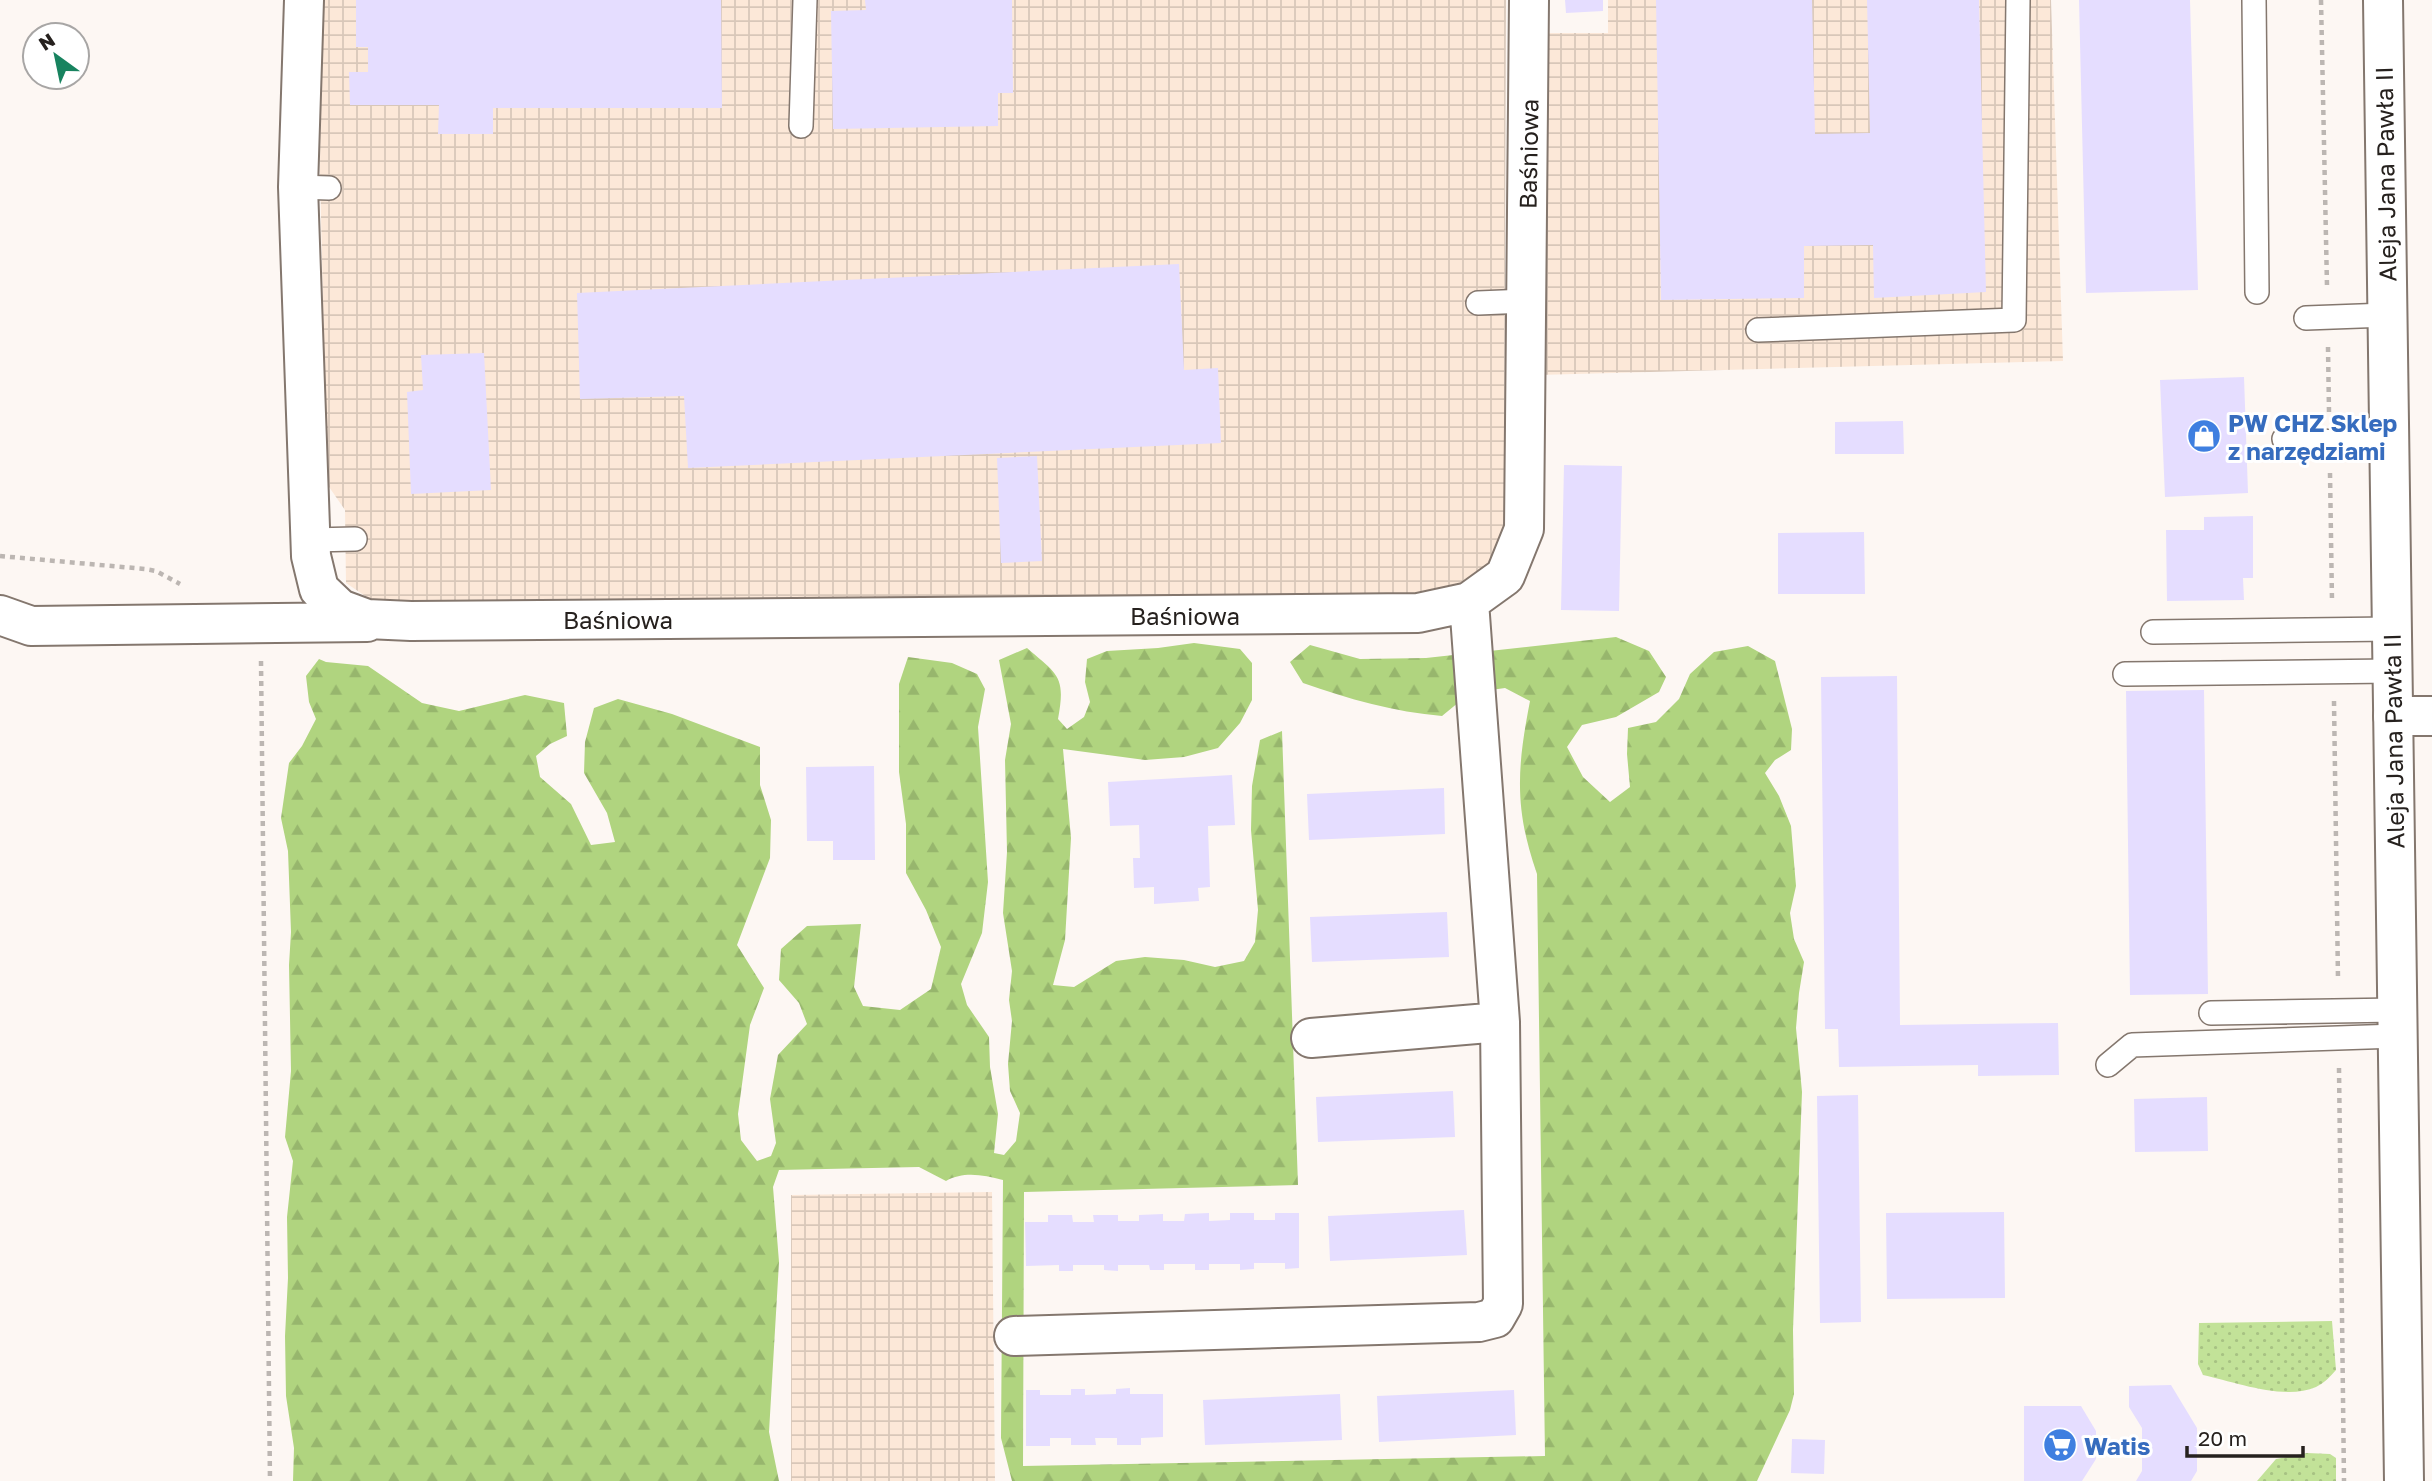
<svg xmlns="http://www.w3.org/2000/svg" width="2432" height="1481" viewBox="0 0 2432 1481" font-family="'Golos Text',sans-serif">
<style>
.industrial{fill:url(#industrial-grid)}
.grass{fill:url(#grass-dots)}
.forest{fill:url(#forest-firs)}
.building{fill:#e5ddff}
.lines{fill:none;stroke-linecap:round;stroke-linejoin:round}
.lane-casing{stroke:#84776e;stroke-width:26}
.street-casing{stroke:#84776e;stroke-width:42}
.secondary-casing{stroke:#84776e;stroke-width:42}
.path{stroke:#bcb6b2;stroke-width:4.5;stroke-dasharray:5 5;stroke-linecap:butt}
.lane{stroke:#fff;stroke-width:23}
.street{stroke:#fff;stroke-width:38}
.secondary{stroke:#fff;stroke-width:38}
.labels{text-anchor:middle;dominant-baseline:central;stroke-width:6;stroke-linejoin:round;paint-order:stroke}
.street-label{font-size:24px;fill:#26211e;stroke:#fff}
.shop-label{font-size:24px;font-weight:bold;fill:#366cbe;stroke:#fff;text-anchor:start}
</style>
<defs>
<pattern id="industrial-grid" width="8" height="8" patternUnits="userSpaceOnUse" patternTransform="scale(1.75)"><rect width="8" height="8" fill="#fce8d8"/><path d="M0 4h8M4 0v8" fill="none" stroke="#d8c7b9"/></pattern>
<pattern id="grass-dots" width="8" height="8" patternUnits="userSpaceOnUse" patternTransform="scale(1.75)"><rect width="8" height="8" fill="#c2e298"/><path d="M2 2h.1M6 6h.1" fill="none" stroke="#a7c283" stroke-width="1.8" stroke-linecap="round"/></pattern>
<pattern id="forest-firs" width="22" height="20" patternUnits="userSpaceOnUse" patternTransform="scale(1.75)"><rect width="22" height="20" fill="#b0d47f"/><path d="M5 1l3.5 6h-7zM16 11l3.5 6h-7z" fill="#97b66d"/></pattern>
</defs>
<rect width="100%" height="100%" fill="#fdf7f3"/>
<path class="industrial" d="M 321,0 L 1506,0 L 1504,539 L 1489,565 L 1453,593 L 374,602 L 346,583 L 345,510 L 327,484 L 320,171 Z
M 1608,0 L 2051,0 L 2063,361 L 1538,375 L 1542,33 L 1608,33 Z
M 992,1192 L 995,1481 L 791,1481 L 791,1195 Z"/>
<path class="grass" d="M 2332,1321 L 2336,1370 C 2330,1377 2324,1383 2316,1387 C 2285,1401 2235,1382 2203,1375 L 2198,1364 L 2199,1323 Z
M 2307,1453 L 2330,1454 L 2336,1458 L 2336,1481 L 2257,1481 L 2276,1459 Z"/>
<path class="forest" d="M 1616,637 L 1649,651 L 1666,677 L 1659,692 L 1616,717 L 1582,725 L 1567,747 L 1583,777 L 1610,802 L 1630,787 L 1627,754 L 1628,728 L 1656,722 L 1679,699 L 1690,674 L 1714,652 L 1748,646 L 1775,661 L 1792,729 L 1791,750 L 1775,760 L 1765,773 L 1779,796 L 1791,826 L 1796,886 L 1790,913 L 1794,939 L 1804,962 L 1799,993 L 1796,1028 L 1802,1092 L 1793,1330 L 1794,1394 L 1790,1410 L 1757,1481 L 1012,1481 L 1001,1438 L 1003,1180 C 983,1175 964,1171 946,1181 L 919,1167 L 779,1170 L 773,1187 L 779,1262 L 769,1432 L 779,1481 L 293,1481 L 294,1448 L 286,1396 L 285,1336 L 288,1278 L 287,1217 L 293,1161 L 285,1137 L 291,1071 L 289,965 L 291,932 L 288,851 L 281,818 L 289,763 L 302,746 L 316,719 L 309,702 L 306,676 L 319,659 L 326,662 L 368,666 L 422,703 L 459,711 L 525,695 L 564,703 L 567,736 L 550,744 L 536,756 L 540,777 L 571,804 L 591,845 L 615,842 L 607,813 L 584,773 L 585,742 L 594,708 L 618,699 L 672,714 L 760,747 L 760,785 L 771,820 L 770,858 L 737,945 L 764,988 L 750,1025 L 738,1114 L 741,1140 L 757,1161 L 771,1156 L 776,1143 L 770,1099 L 778,1055 L 807,1024 L 799,1003 L 779,980 L 781,949 L 807,926 L 861,924 L 854,987 L 863,1006 L 900,1010 L 931,989 L 941,947 L 926,910 L 906,873 L 906,824 L 899,772 L 899,684 L 908,657 L 952,663 L 977,674 L 985,689 L 978,727 L 988,882 L 982,933 L 961,984 L 967,1005 L 989,1037 L 990,1067 L 998,1114 L 994,1153 L 1004,1155 L 1016,1141 L 1020,1113 L 1010,1091 L 1008,1064 L 1012,1021 L 1009,1000 L 1012,971 L 1003,913 L 1007,852 L 1005,760 L 1011,724 L 999,660 L 1027,648 C 1058,675 1066,676 1058,719 L 1067,729 L 1084,717 L 1090,702 L 1085,682 L 1087,659 L 1107,651 L 1158,648 L 1194,643 L 1240,649 L 1252,663 L 1252,700 L 1240,723 L 1218,748 L 1184,757 L 1145,760 L 1063,749 L 1071,838 L 1065,940 L 1053,985 L 1074,987 L 1116,961 L 1145,957 L 1184,960 L 1215,967 L 1244,961 L 1255,942 L 1258,910 L 1251,830 L 1252,786 L 1260,740 L 1282,731 L 1298,1185 L 1024,1192 L 1023,1466 L 1545,1456 L 1537,874 C 1514,808 1517,768 1530,701 L 1505,688 L 1470,693 L 1442,716 C 1395,712 1348,699 1303,683 L 1290,662 L 1310,645 L 1360,659 L 1426,658 Z"/>
<path class="building" d="M 356,0 L 721,0 L 722,108 L 493,108 L 493,134 L 438,134 L 439,105 L 350,105 L 349,72 L 368,72 L 368,47 L 356,47 Z
M 865,0 L 1012,0 L 1013,93 L 998,93 L 998,126 L 833,129 L 831,11 L 866,10 Z
M 1565,0 L 1603,0 L 1603,11 L 1566,13 Z
M 1656,0 L 1812,0 L 1815,134 L 1870,133 L 1867,0 L 1979,0 L 1986,292 L 1874,298 L 1873,245 L 1804,246 L 1804,298 L 1661,300 Z
M 2079,0 L 2190,0 L 2198,290 L 2086,293 Z
M 1179,264 L 1184,370 L 1218,368 L 1221,443 L 688,468 L 684,396 L 580,399 L 577,293 Z
M 484,353 L 491,490 L 411,494 L 407,392 L 423,390 L 421,355 Z
M 2244,377 L 2248,493 L 2165,497 L 2160,380 Z
M 1903,421 L 1904,454 L 1835,454 L 1835,422 Z
M 1037,456 L 1042,561 L 1001,563 L 997,458 Z
M 1564,465 L 1622,466 L 1619,611 L 1561,610 Z
M 2253,516 L 2253,578 L 2243,578 L 2244,600 L 2167,601 L 2166,530 L 2204,530 L 2204,517 Z
M 1864,532 L 1865,594 L 1778,594 L 1778,533 Z
M 1897,676 L 1900,1025 L 2058,1023 L 2059,1075 L 1978,1076 L 1978,1065 L 1839,1067 L 1838,1029 L 1825,1029 L 1821,677 Z
M 2204,690 L 2208,994 L 2130,995 L 2126,691 Z
M 874,766 L 875,860 L 833,860 L 833,841 L 807,841 L 806,767 Z
M 1232,775 L 1235,825 L 1208,826 L 1210,887 L 1198,888 L 1199,901 L 1154,904 L 1154,887 L 1134,888 L 1133,858 L 1140,858 L 1139,825 L 1110,826 L 1108,782 Z
M 1444,788 L 1445,834 L 1309,840 L 1307,794 Z
M 1447,912 L 1449,957 L 1312,962 L 1310,917 Z
M 1453,1091 L 1455,1137 L 1318,1142 L 1316,1097 Z
M 1858,1095 L 1861,1322 L 1820,1323 L 1817,1096 Z
M 2207,1097 L 2208,1151 L 2135,1152 L 2134,1099 Z
M 1464,1210 L 1467,1255 L 1330,1261 L 1328,1216 Z
M 2004,1212 L 2005,1298 L 1887,1299 L 1886,1213 Z
M 1209,1213 L 1209,1221 L 1230,1220 L 1230,1213 L 1254,1213 L 1254,1220 L 1275,1220 L 1275,1213 L 1299,1213 L 1299,1268 L 1285,1269 L 1285,1263 L 1254,1263 L 1254,1269 L 1240,1270 L 1240,1264 L 1209,1264 L 1209,1270 L 1195,1270 L 1195,1264 L 1164,1264 L 1164,1270 L 1150,1270 L 1149,1265 L 1118,1265 L 1118,1271 L 1104,1270 L 1104,1265 L 1073,1265 L 1073,1271 L 1059,1271 L 1059,1265 L 1026,1266 L 1025,1222 L 1048,1222 L 1048,1215 L 1072,1215 L 1073,1222 L 1094,1222 L 1093,1215 L 1118,1215 L 1118,1221 L 1139,1221 L 1139,1215 L 1163,1214 L 1163,1221 L 1184,1221 L 1185,1214 Z
M 2171,1385 L 2197,1428 L 2197,1471 L 2191,1481 L 2136,1481 L 2142,1471 L 2142,1428 L 2129,1407 L 2129,1386 Z
M 1130,1388 L 1130,1394 L 1163,1394 L 1163,1437 L 1141,1438 L 1141,1445 L 1117,1445 L 1117,1438 L 1095,1438 L 1096,1445 L 1071,1445 L 1071,1438 L 1050,1438 L 1050,1446 L 1026,1446 L 1026,1390 L 1040,1390 L 1040,1395 L 1071,1395 L 1071,1389 L 1085,1389 L 1085,1395 L 1116,1394 L 1116,1389 Z
M 1514,1390 L 1516,1435 L 1379,1442 L 1377,1396 Z
M 1340,1394 L 1342,1440 L 1205,1445 L 1203,1400 Z
M 2024,1406 L 2081,1406 L 2096,1431 L 2096,1459 L 2082,1481 L 2024,1481 Z
M 1792,1439 L 1825,1440 L 1824,1474 L 1791,1473 Z"/>
<g class="lines">
<g class="lane-casing">
<path id="lane" d="M 2254,0 L 2257,292
M 801,126 L 805,0
M 298,187 L 329,188
M 1478,303 L 1527,301
M 2306,318 L 2387,315
M 1758,330 L 2014,320 L 2018,0
M 2284,439 L 2389,445
M 311,540 L 355,539
M 2153,632 L 2392,629
M 2125,674 L 2392,671
M 2211,1013 L 2397,1010
M 2108,1065 L 2132,1045 L 2397,1036"/>
</g>
<g class="street-casing">
<path id="street" d="M 304,0 L 298,187 L 311,556 L 319,589 L 340,609 L 367,619 L 411,621 L 1418,613 L 1469,602 L 1505,576 L 1524,529 L 1529,0
M 0,615 L 31,626 L 367,622
M 2393,716 L 2432,716
M 1311,1038 L 1500,1022
M 1014,1336 L 1479,1322 L 1495,1318 L 1503,1304 L 1500,1022 L 1469,602"/>
</g>
<g class="secondary-casing">
<path id="secondary" d="M 2383,0 L 2404,1481"/>
</g>
<path class="path" d="M 2321,0 L 2327,286
M 2328,347 L 2329,412
M 2330,473 L 2332,601
M 0,556 L 145,569 L 156,571 L 180,584
M 261,661 L 270,1481
M 2334,701 L 2338,979
M 2339,1068 L 2344,1481"/>
<use href="#lane" class="lane"/>
<use href="#street" class="street"/>
<use href="#secondary" class="secondary"/>
</g>
<defs>
<g id="shop-disc" transform="scale(1.75)"><circle r="9.5" fill="#3f7fe0" stroke="#fff"/><path d="M-5-2.5h2.3a2.7 3.5 0 0 1 5.4 0H5L5.5 6h-11ZM-1.5-2.5h3a1.5 2.3 0 0 0-3 0Z" fill="#fff"/></g>
<g id="supermarket-disc" transform="scale(1.75)"><circle r="9.5" fill="#3f7fe0" stroke="#fff"/><path d="M-6-5.5h2.5l.6 2H6L4.5 2H-2.5L-4.4-4H-6ZM-1.5 3.2a1.3 1.3 0 1 0 .1 0ZM3 3.2a1.3 1.3 0 1 0 .1 0Z" fill="#fff"/></g>
</defs>
<g fill-rule="evenodd">
<use href="#shop-disc" x="2204" y="436"/>
<use href="#supermarket-disc" x="2060" y="1445"/>
</g>
<g class="labels">
<g class="street-label">
<text transform="translate(1528 154) rotate(-89)">Baśniowa</text>
<text transform="translate(2385 174) rotate(-91)">Aleja Jana Pawła II</text>
<text x="1185" y="615">Baśniowa</text>
<text x="618" y="619">Baśniowa</text>
<text transform="translate(2393 741) rotate(-91)">Aleja Jana Pawła II</text>
</g>
<g class="shop-label">
<text x="2228" y="422">PW CHZ Sklep<tspan x="2228" dy="28">z narzędziami</tspan></text>
<text x="2084" y="1445">Watis</text>
</g>
</g>
<g transform="translate(56 56) rotate(327)"><circle r="33" fill="#ffffff" stroke="#a8a6a5" stroke-width="2"/>
<path d="M0-5L12 26L0 18L-12 26Z" fill="#18835f"/>
<text y="-10" font-size="19" font-weight="bold" text-anchor="middle" fill="#26211e">N</text>
</g>
<path d="M2187 1446v10h116v-10" fill="none" stroke="#26211e" stroke-width="3.5"/>
<text x="2198" y="1446" font-size="21" fill="#26211e" stroke="#ffffff" stroke-width="5" paint-order="stroke">20 m</text>
</svg>
